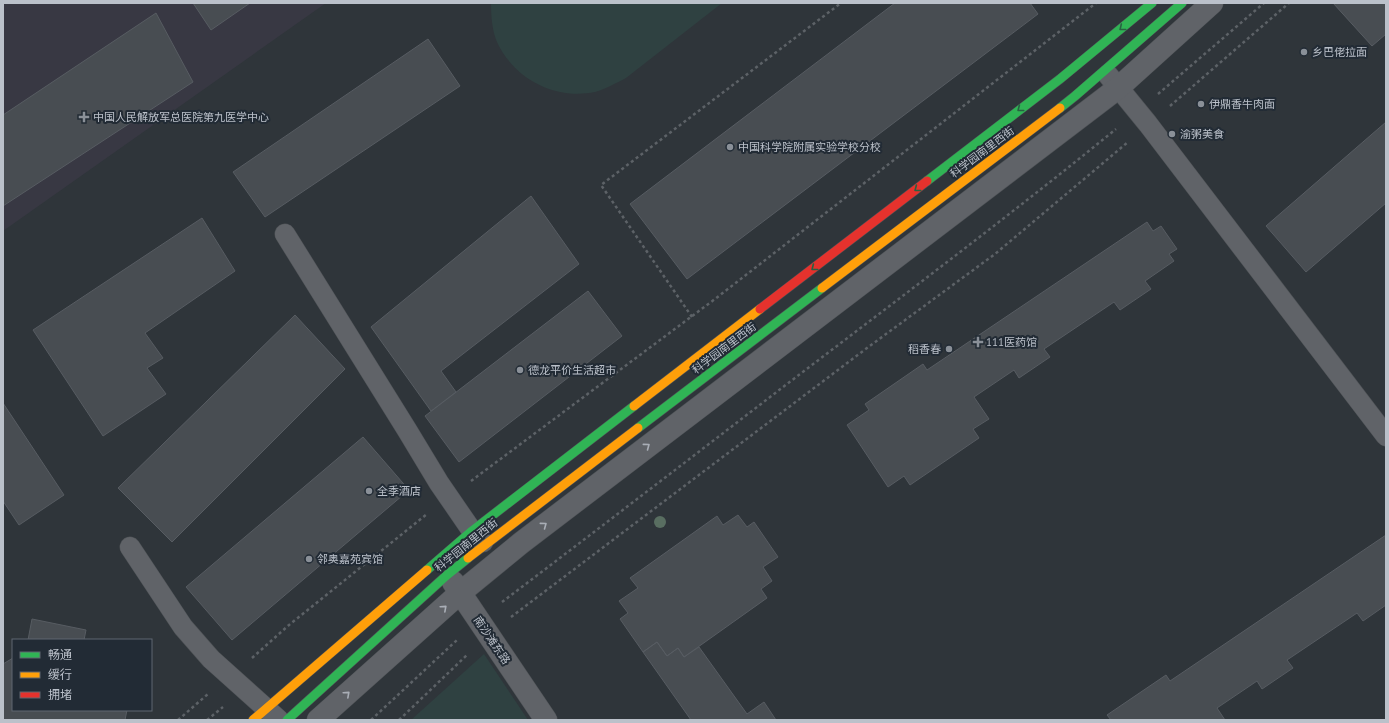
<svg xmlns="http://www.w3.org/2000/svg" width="1389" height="723" viewBox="0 0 1389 723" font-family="'PT Sans','Noto Sans SC',sans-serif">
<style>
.medical{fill:#383843}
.green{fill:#2f4141}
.building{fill:#484d52;stroke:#575c62}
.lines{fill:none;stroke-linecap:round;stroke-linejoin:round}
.lane-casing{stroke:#4d5155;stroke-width:21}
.street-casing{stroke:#4d5155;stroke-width:23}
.fast-casing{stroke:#4d5155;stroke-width:10}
.slow-casing{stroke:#4d5155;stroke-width:10}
.jam-casing{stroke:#4d5155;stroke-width:10}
.path{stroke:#5d6267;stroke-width:2.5;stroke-dasharray:3 3;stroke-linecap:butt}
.lane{stroke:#606368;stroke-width:20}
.street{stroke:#606368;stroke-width:22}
.fast{stroke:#30b455;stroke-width:9}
.slow{stroke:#ff9f0a;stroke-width:9}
.jam{stroke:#e5322d;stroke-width:9}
.tree{fill:#596e61}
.oneway{stroke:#286242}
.oneway2{stroke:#a9aeb6}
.poi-dot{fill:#8a9098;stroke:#222b35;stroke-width:1.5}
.labels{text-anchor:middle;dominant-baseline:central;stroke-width:4;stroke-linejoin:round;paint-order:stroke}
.poi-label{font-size:11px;fill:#bbc1ca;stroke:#222b35;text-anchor:start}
.street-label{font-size:11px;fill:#bbc1ca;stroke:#222b35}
</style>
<rect width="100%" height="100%" fill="#2f353a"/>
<path class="medical" d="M 3,3 L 326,3 L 3,231 Z"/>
<path class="green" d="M 491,3 L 722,3 L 626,78 C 616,83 606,89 595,92 C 555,100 514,79 497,42 C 492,30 491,16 491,3 Z
M 484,654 L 528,720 L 411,720 Z"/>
<path class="building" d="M 193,3 L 250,3 L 211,30 Z
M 895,3 L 1030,3 L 1038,14 L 687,279 L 630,204 Z
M 1333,3 L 1386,3 L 1386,34 L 1372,46 Z
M 156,13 L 193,82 L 3,206 L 3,115 Z
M 428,39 L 460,86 L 265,217 L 233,172 Z
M 1386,122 L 1386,203 L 1306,272 L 1266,226 Z
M 531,196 L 579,264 L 441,371 L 456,392 L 431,411 L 371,327 Z
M 202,218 L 235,271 L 145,333 L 163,358 L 147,368 L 166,394 L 103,436 L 33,330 Z
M 1147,222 L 1153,231 L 1161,226 L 1177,249 L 1169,254 L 1174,261 L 1145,281 L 1151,289 L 1120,310 L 1114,302 L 1044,349 L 1050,357 L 1019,378 L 1014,370 L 974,397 L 989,419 L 973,429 L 979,438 L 910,485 L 904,476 L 888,487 L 847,425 L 869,410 L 865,404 L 923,364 L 927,370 Z
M 588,291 L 622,336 L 459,462 L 425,416 Z
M 295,315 L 345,369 L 172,542 L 118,488 Z
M 3,403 L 64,495 L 19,525 L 3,501 Z
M 363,437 L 409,490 L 232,640 L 186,587 Z
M 738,515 L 747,527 L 754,522 L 778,557 L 763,567 L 772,581 L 761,589 L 767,598 L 684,657 L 678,648 L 667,656 L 657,642 L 643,652 L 620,619 L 628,613 L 619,601 L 638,588 L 630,578 L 717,516 L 723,525 Z
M 1386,535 L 1386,605 L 1363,621 L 1357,613 L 1287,660 L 1293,668 L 1262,689 L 1257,681 L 1217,708 L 1225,720 L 1111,720 L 1107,715 L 1166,675 L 1170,681 Z
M 32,619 L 86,630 L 84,640 L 28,640 Z
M 657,642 L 667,656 L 678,648 L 684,657 L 699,647 L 747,714 L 764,702 L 776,720 L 691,720 L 643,652 Z
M 13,658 L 13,710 L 127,710 L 125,720 L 3,720 L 3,664 Z"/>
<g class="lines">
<g class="lane-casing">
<path id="lane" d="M 1108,75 L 1148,124 L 1386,436
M 285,234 L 407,430 L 439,483 L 472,531 L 483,542
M 130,547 L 183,627 L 211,659 L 279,720"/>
</g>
<g class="street-casing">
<path id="street" d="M 453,582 L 546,720
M 318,720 L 460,593 L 521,543 L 1118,88 L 1212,3"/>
</g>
<g class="fast-casing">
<path id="fast" d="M 1060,108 L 1075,96 L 1182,3
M 927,181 L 1060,79 L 1152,3
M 638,428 L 822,288
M 427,570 L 472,531 L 634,406
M 287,720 L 447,575 L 468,558"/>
</g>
<g class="slow-casing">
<path id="slow" d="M 822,288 L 1060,108
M 634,406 L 760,309
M 468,558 L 638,428
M 253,720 L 427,570"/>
</g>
<g class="jam-casing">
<path id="jam" d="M 760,309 L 927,181"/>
</g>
<path class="path" d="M 1158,94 L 1264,3
M 1170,106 L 1289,3
M 692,317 L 601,185 L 841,3
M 471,481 L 715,299 L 1096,3
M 502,602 C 597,530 692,457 787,384 C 897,300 1008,217 1116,129
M 511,617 L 867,348 L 995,254 L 1128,142
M 252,658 L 289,625 L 427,514
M 178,720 L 208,694
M 207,720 L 223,707
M 371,720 L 457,640
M 399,720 L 468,654"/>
<use href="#lane" class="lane"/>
<use href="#street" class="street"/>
<use href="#fast" class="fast"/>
<use href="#slow" class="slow"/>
<use href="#jam" class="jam"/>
</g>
<circle class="tree" cx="660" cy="522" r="6"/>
<defs><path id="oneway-chevron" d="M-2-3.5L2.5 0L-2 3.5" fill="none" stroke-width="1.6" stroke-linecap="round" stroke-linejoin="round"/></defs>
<g class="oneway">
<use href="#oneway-chevron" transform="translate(1122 28) rotate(141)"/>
<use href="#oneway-chevron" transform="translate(1020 109) rotate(142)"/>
<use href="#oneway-chevron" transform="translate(917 189) rotate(142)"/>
<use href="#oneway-chevron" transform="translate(814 268) rotate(142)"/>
</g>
<g class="oneway2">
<use href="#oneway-chevron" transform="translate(647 446) rotate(-37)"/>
<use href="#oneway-chevron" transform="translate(544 525) rotate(-37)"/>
<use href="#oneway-chevron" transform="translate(444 608) rotate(-42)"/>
<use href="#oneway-chevron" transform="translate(347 694) rotate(-42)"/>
</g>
<g class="poi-dot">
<circle cx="1304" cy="52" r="4"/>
<circle cx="1201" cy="104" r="4"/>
<path d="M82 111h4v4h4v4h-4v4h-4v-4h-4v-4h4z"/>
<circle cx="1172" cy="134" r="4"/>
<circle cx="730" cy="147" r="4"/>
<path d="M976 336h4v4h4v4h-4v4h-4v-4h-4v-4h4z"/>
<circle cx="949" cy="349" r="4"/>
<circle cx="520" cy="370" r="4"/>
<circle cx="369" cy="491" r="4"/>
<circle cx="309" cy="559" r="4"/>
</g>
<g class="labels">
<g class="poi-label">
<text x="1312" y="52">乡巴佬拉面</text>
<text x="1209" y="104">伊鼎香牛肉面</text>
<text x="93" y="117">中国人民解放军总医院第九医学中心</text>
<text x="1180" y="134">渝粥美食</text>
<text x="738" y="147">中国科学院附属实验学校分校</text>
<text x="986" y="342">111医药馆</text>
<text x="941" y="349" text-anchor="end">稻香春</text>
<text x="528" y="370">德龙平价生活超市</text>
<text x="377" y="491">全季酒店</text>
<text x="317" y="559">邻奥嘉苑宾馆</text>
</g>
<g class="street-label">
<text transform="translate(982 152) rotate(-37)">科学园南里西街</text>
<text transform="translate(724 348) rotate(-37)">科学园南里西街</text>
<text transform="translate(466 545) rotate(-39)">科学园南里西街</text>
<text transform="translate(492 640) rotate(56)">南沙滩东路</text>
</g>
</g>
<rect width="1389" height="723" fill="none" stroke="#bbc1ca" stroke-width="8"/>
<rect x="12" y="639" width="140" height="72" fill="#222b35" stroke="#5f6771"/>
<rect x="20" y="652" width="20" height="6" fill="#30b455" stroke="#5f6771"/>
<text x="48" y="659" font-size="12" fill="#bbc1ca">畅通</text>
<rect x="20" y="672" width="20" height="6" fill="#ff9f0a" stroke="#5f6771"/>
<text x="48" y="679" font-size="12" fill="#bbc1ca">缓行</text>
<rect x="20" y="692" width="20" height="6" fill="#e5322d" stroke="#5f6771"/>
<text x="48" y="699" font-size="12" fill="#bbc1ca">拥堵</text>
</svg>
